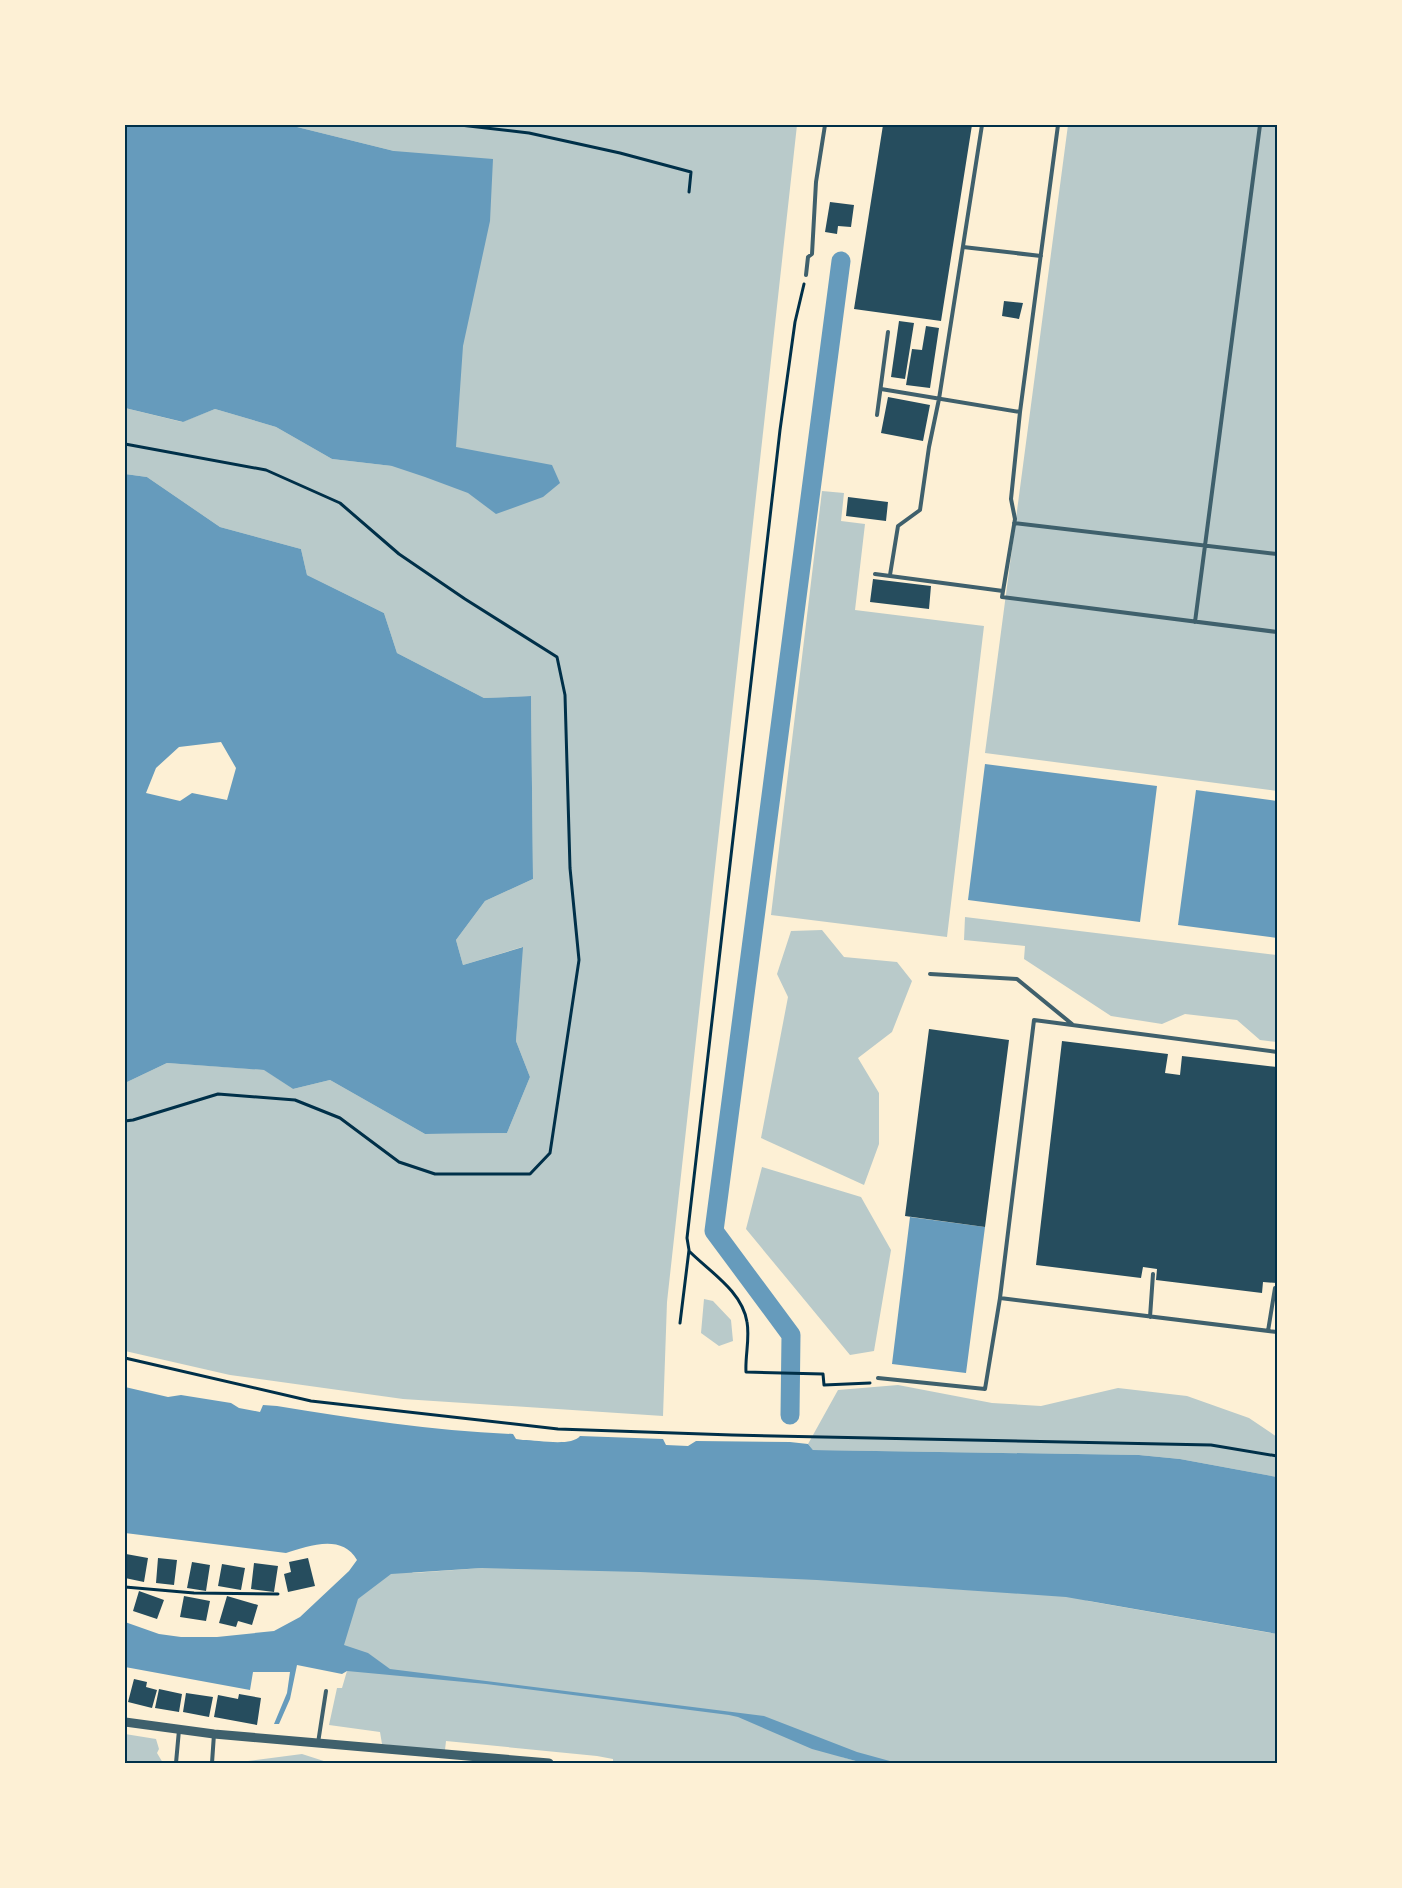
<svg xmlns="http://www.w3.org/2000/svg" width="1402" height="1888" viewBox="0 0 1402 1888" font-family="'PT Sans Narrow',sans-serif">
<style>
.green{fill:#b9caca}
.water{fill:#669bbc;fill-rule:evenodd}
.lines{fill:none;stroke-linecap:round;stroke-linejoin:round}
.canal{stroke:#669bbc;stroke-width:19}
.building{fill:#264d5e}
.path{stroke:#003049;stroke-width:3}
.service{stroke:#3f606c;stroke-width:4}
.tertiary{stroke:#3f606c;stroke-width:9}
.neatline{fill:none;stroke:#003049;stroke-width:2}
</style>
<rect width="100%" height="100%" fill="#fdf0d5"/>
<path class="green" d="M 289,125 L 797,125 L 667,1302 L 663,1416 L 403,1399 L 230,1375 L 125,1351 L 125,1083 L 167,1063 L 265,1070 L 293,1089 L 330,1080 L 425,1134 L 507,1133 L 530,1077 L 516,1041 L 522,947 L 463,965 L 456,940 L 485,901 L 533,879 L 531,696 L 484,698 L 397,653 L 384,613 L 307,575 L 301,549 L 220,527 L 147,477 L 125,474 L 125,408 L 182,422 L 215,409 L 276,427 L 332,459 L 392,466 L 394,151 Z
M 1068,125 L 1277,125 L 1277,791 L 985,753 Z
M 822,491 L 844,493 L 841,521 L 865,524 L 855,610 L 984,626 L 947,937 L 771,915 Z
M 965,917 L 1277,955 L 1277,1042 L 1260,1040 L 1237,1020 L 1185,1014 L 1162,1024 L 1111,1016 L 1024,959 L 1025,946 L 964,940 Z
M 822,930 L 844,957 L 897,962 L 912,981 L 892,1032 L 858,1058 L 879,1093 L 879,1144 L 864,1185 L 761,1138 L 788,997 L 777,974 L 791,931 Z
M 762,1167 L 861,1197 L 891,1250 L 874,1351 L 850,1355 L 746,1229 Z
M 704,1299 L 713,1301 L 731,1320 L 733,1341 L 719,1346 L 701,1333 Z
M 898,1385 L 992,1403 L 1041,1406 L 1118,1388 L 1187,1396 L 1249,1418 L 1277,1437 L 1277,1477 L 1180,1459 L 1139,1455 L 813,1450 L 808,1444 L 838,1390 Z
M 389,1553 L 413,1573 L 482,1568 L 722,1567 L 920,1587 L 1078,1596 L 1088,1601 L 1277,1634 L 1277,1763 L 876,1763 C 863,1751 858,1752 842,1757 L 863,1763 L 621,1763 L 613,1762 L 613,1759 L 597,1756 L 446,1741 L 445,1750 L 428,1750 L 382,1744 L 380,1732 L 329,1725 L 337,1688 L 342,1688 L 347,1671 L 327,1653 L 345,1614 Z
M 125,1734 L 156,1739 L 159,1749 L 157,1753 L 163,1763 L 125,1763 Z
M 302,1754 L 330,1763 L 232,1763 Z"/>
<path class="water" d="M 125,125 L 289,125 L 394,151 L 493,159 L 490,221 L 463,346 L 456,447 L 552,465 L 560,483 L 543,497 L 496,514 L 468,493 L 425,477 L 392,466 L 332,459 L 276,427 L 215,409 L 183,422 L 125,408 Z
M 125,474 L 147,477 L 220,527 L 301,549 L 307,575 L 384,613 L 397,653 L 484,698 L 531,696 L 533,879 L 485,901 L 456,940 L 463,965 L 523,947 L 516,1041 L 530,1077 L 507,1133 L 425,1134 L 330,1080 L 293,1089 L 264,1070 L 167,1063 L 125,1083 ZM 221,742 L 236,768 L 227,800 L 192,793 L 180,801 L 146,793 L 156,768 L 179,747 Z
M 985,764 L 1157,786 L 1140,922 L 968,900 Z
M 1196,790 L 1277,801 L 1277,938 L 1178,925 Z
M 910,1217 L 985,1227 L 966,1373 L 892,1364 Z
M 125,1387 L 168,1397 L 181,1395 L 231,1403 L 239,1408 L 260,1412 L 263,1405 L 277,1406 C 356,1419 434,1431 513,1434 L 516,1439 L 523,1440 C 538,1440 571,1447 580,1436 L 663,1439 L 666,1445 L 688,1446 L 696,1441 L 790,1442 L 808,1444 L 813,1450 L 1139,1455 L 1180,1459 L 1277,1477 L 1277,1634 L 1066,1597 L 817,1580 L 640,1572 L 482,1568 L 391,1574 L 358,1599 L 344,1645 L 368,1653 L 390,1669 L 764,1716 L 857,1752 L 897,1763 L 863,1763 L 812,1749 L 738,1717 L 729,1715 L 486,1684 L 347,1671 L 342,1674 L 297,1665 L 290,1699 L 279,1724 L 274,1724 L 287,1693 L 290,1672 L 253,1672 L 250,1690 L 125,1667 L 125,1622 L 159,1634 L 181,1637 L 217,1637 L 274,1631 L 300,1617 L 349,1571 L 357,1560 C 342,1533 308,1546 286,1553 L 125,1533 Z"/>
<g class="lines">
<path class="canal" d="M 790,1415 L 791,1335 L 714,1231 L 841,261"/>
</g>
<path class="building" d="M 883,125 L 972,125 L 941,321 L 854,309 Z
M 830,202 L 854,205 L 851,227 L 838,226 L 837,234 L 825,232 Z
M 1004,301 L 1023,303 L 1019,319 L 1002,316 Z
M 899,321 L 914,323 L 905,379 L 891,377 Z
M 926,326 L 939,328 L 930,388 L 906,385 L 912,349 L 922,350 Z
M 888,397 L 930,405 L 923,441 L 881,433 Z
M 848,497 L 888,502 L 886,521 L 846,516 Z
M 873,579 L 931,586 L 929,609 L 870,602 Z
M 929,1029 L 1009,1040 L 985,1227 L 905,1216 Z
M 1062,1041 L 1168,1054 L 1165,1073 L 1180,1075 L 1182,1056 L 1277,1067 L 1277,1283 L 1263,1282 L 1262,1293 L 1156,1280 L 1157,1269 L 1143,1267 L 1141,1278 L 1036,1265 Z
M 126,1554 L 148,1558 L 144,1582 L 125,1578 Z
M 158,1558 L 177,1560 L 174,1585 L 156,1583 Z
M 308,1558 L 315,1586 L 288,1592 L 284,1574 L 291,1572 L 289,1562 Z
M 192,1562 L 210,1565 L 206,1591 L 187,1588 Z
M 254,1563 L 278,1566 L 274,1592 L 251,1589 Z
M 222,1564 L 245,1568 L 241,1590 L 218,1586 Z
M 139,1591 L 164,1600 L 157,1619 L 133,1611 Z
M 184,1596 L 210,1601 L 206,1621 L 180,1617 Z
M 227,1596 L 258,1605 L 252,1625 L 238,1621 L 236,1627 L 219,1623 Z
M 134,1679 L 147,1682 L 146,1687 L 157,1690 L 152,1708 L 128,1702 Z
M 159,1689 L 182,1694 L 179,1712 L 155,1708 Z
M 186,1693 L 213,1697 L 209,1717 L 183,1712 Z
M 239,1694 L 261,1698 L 257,1725 L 214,1717 L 218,1695 L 238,1699 Z"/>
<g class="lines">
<path class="path" d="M 460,125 L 529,133 L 620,153 L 691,172 L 689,192
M 125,444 L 266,470 L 340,503 L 399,554 L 465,599 L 557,657 L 565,695 L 570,868 L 579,960 L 550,1153 L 530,1174 L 435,1174 L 399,1162 L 340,1118 L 295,1100 L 218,1094 L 133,1120 L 125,1121
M 689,1251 C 710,1272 742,1291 747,1322 C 750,1338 745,1356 746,1372 L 823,1374 L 824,1385 L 870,1383
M 680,1323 L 689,1250 L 687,1238 L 780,430 L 795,322 L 804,284
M 125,1358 L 311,1401 L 558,1429 L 732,1435 L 1211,1445 L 1277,1456
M 125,1587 L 194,1593 L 278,1594"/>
<path class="service" d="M 1058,125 L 1020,412 L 1011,499 L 1015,519 L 1002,597 L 1277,632
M 963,247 L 1041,256
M 806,275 L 808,257 L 812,254 L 816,182 L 825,125
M 881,389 L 1020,412
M 877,415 L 888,332
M 1014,523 L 1277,554
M 875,574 L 1003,591
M 890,575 L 898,526 L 920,510 L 929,447 L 939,399 L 982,125
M 1195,622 L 1260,125
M 930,974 L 1017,979 L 1072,1024
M 1000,1298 L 1277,1332
M 1150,1317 L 1153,1274
M 1268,1331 L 1275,1288
M 878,1378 L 985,1389 L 1000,1298 L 1034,1020 L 1277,1052
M 318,1743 L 326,1691
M 176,1763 L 179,1730
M 212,1763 L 214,1734"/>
<path class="tertiary" d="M 125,1722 L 214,1734 L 549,1763"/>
</g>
<rect width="1402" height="1888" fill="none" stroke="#fdf0d5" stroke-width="252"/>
<rect x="126" y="126" width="1150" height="1636" class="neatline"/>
</svg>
